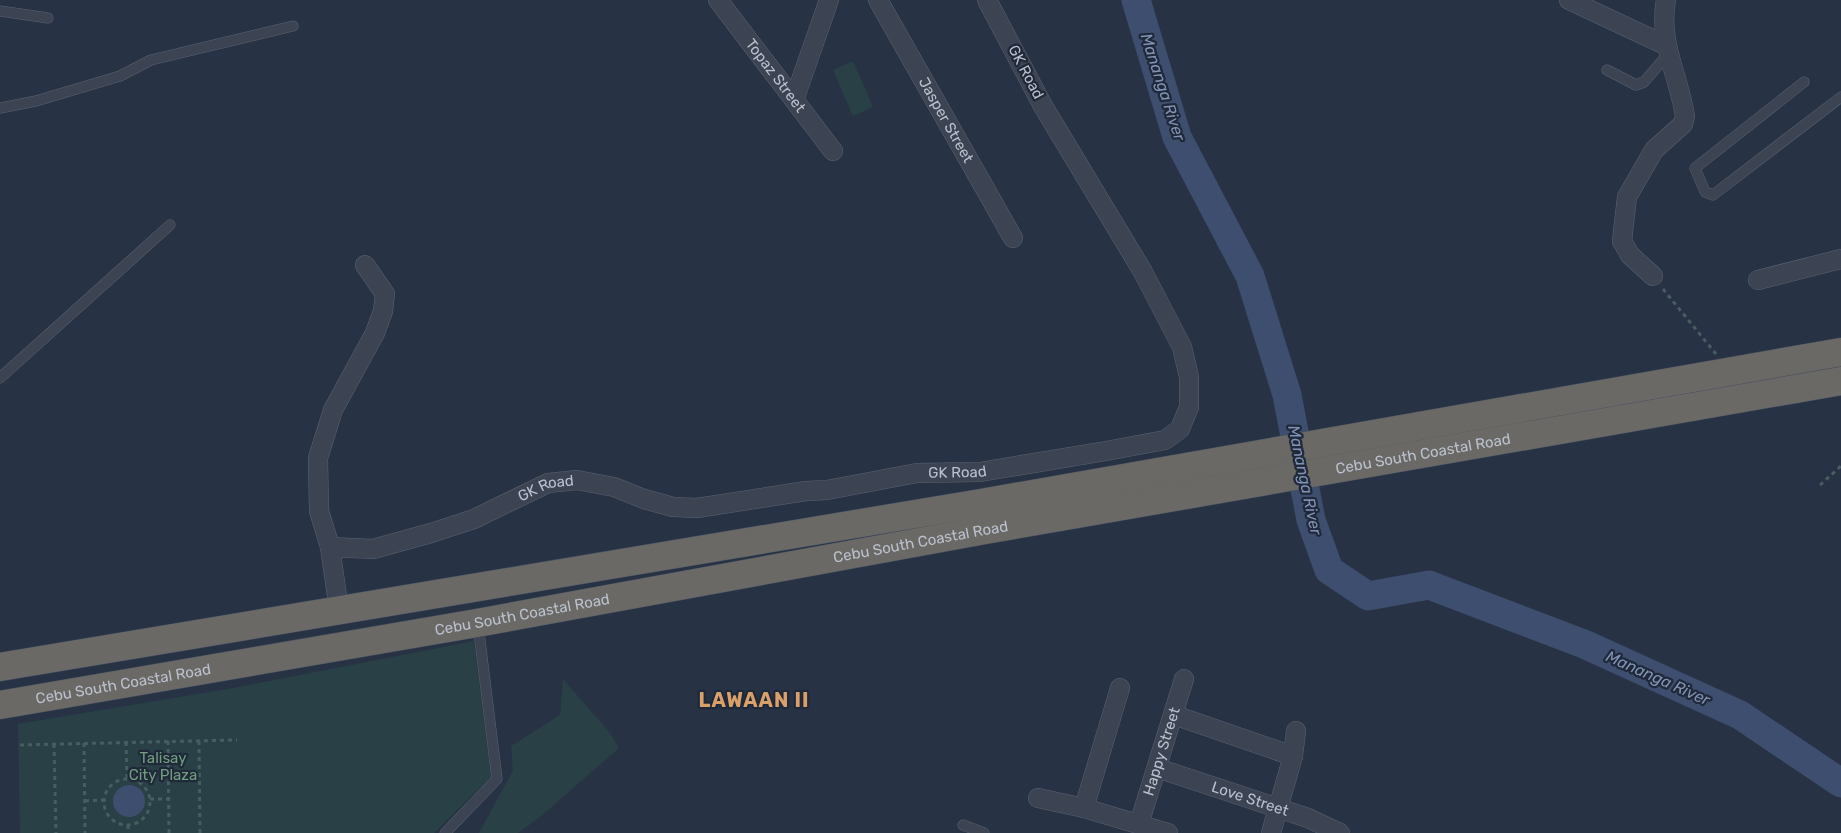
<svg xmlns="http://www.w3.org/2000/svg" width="1841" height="833" viewBox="0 0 1841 833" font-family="Rubik,sans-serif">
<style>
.green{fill:#294146}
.water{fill:#3d4e6e}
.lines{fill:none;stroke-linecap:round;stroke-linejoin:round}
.river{stroke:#3d4e6e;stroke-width:29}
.service-casing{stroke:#5a6271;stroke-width:11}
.minor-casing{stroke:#5a6271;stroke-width:20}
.trunk-casing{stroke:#464f5f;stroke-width:29}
.path{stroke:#485d61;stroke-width:3;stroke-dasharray:4 4;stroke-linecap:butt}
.service{stroke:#3c4454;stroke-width:10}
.minor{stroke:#3c4454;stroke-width:19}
.trunk{stroke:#6a6966;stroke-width:28}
.labels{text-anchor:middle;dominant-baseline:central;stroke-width:4.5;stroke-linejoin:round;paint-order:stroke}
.street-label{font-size:15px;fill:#bac0cd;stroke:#20293a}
.park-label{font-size:15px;fill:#709f7e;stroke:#20293a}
.water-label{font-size:16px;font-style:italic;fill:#8193b5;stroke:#20293a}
.district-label{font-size:20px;font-weight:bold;letter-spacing:1px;fill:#d9a169;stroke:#20293a}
</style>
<rect width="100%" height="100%" fill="#273245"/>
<path class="green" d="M 853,61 L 873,107 L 853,116 L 833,70 Z
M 474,641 L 491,777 L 434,833 L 20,833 L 18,724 L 228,689 Z
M 563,679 L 610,733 L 619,748 L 540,817 L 518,833 L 479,833 L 513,770 L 511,746 L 560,715 Z"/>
<path class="water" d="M113 801a16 16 0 1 1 32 0a16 16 0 1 1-32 0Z"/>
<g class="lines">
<path class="river" d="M 1136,0 L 1177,137 L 1250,276 L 1287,395 L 1311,520 L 1329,570 L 1368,596 L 1429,585 L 1584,644 L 1740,715 L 1841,783"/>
<g class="service-casing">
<path id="service" d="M 0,11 L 48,18
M 1607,70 L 1636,85 L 1644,82 L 1668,54
M 1804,82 L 1695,168 L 1705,192 L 1713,195 L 1841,97
M 0,108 L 36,101 L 120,76 L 151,60 L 293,26
M 0,378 L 170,225
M 963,825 L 984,833
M 445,833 L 497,779 L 478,624"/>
</g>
<g class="minor-casing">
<g id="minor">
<path id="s1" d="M 718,0 L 833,151"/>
<path id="s2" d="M 878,0 L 1013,238"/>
<path d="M 1569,0 L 1665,45"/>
<path d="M 794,100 L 829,0"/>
<path d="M 1653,276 L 1630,255 L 1622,241 L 1627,197 L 1654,150 L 1683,124 L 1685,116 C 1679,76 1658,42 1666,0"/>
<path d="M 1758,280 L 1841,259"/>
<path d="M 330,547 L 319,511 L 318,458 L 333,410 L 375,333 L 383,311 L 385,294 L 365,265"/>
<path id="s3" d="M 339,610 L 330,547 L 373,549 L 431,533 L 474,519 L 548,483 L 577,480 L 614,487 L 644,499 L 673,507 L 697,508 L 806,491 L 827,490 L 917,473 L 980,472 L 1106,451 L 1165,440 L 1180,429 L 1189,407 L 1189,377 L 1182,347 L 1143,272 L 1043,106 L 987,0"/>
<path d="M 1174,715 L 1293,756"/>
<path id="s4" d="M 1157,768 L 1308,818 L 1340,833"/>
<path d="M 1038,798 L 1084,808 L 1168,833"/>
<path d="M 1084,808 L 1120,688"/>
<path id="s5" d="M 1139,824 L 1184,679"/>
<path d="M 1271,833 L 1293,756 L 1296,731"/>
</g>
</g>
<g class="trunk-casing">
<g id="trunk">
<path d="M 0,667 L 981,503 L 1841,352"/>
<path id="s6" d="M 0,705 L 477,623 L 985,530 L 1841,381"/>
</g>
</g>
<path class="path" d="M 1663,289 L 1716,354
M 1820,485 L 1841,466
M 168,741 L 169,833
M 199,741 L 200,833
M 126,742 L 127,779
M 84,743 L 85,833
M 54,744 L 56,833
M 20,745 L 237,740
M104 802a23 23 0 1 1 46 0a23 23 0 1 1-46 0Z
M 150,799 L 169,799
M 85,801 L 104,800
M 128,825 L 128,833"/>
<use href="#service" class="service"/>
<use href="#minor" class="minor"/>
<use href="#trunk" class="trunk"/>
</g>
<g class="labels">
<g class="street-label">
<text transform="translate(1026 72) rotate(62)">GK Road</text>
<text stroke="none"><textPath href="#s1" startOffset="95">Topaz Street</textPath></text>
<text stroke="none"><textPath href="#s2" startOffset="138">Jasper Street</textPath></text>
<text stroke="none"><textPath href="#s6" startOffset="1445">Cebu South Coastal Road</textPath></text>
<text stroke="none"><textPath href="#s3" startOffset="711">GK Road</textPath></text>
<text stroke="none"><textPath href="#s3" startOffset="291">GK Road</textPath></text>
<text stroke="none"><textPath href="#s6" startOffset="935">Cebu South Coastal Road</textPath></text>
<text stroke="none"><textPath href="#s6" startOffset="530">Cebu South Coastal Road</textPath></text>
<text stroke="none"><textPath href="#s6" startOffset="125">Cebu South Coastal Road</textPath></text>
<text stroke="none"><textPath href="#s5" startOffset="76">Happy Street</textPath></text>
<text stroke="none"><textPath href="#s4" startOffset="98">Love Street</textPath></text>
</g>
<g class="park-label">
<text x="163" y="758">Talisay<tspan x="163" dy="17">City Plaza</tspan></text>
</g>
<g class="water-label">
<text transform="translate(1163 87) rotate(72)">Mananga River</text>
<text transform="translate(1305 480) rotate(78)">Mananga River</text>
<text transform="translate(1658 678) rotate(24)">Mananga River</text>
</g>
<g class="district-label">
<text x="754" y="700">LAWAAN II</text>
</g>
</g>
</svg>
